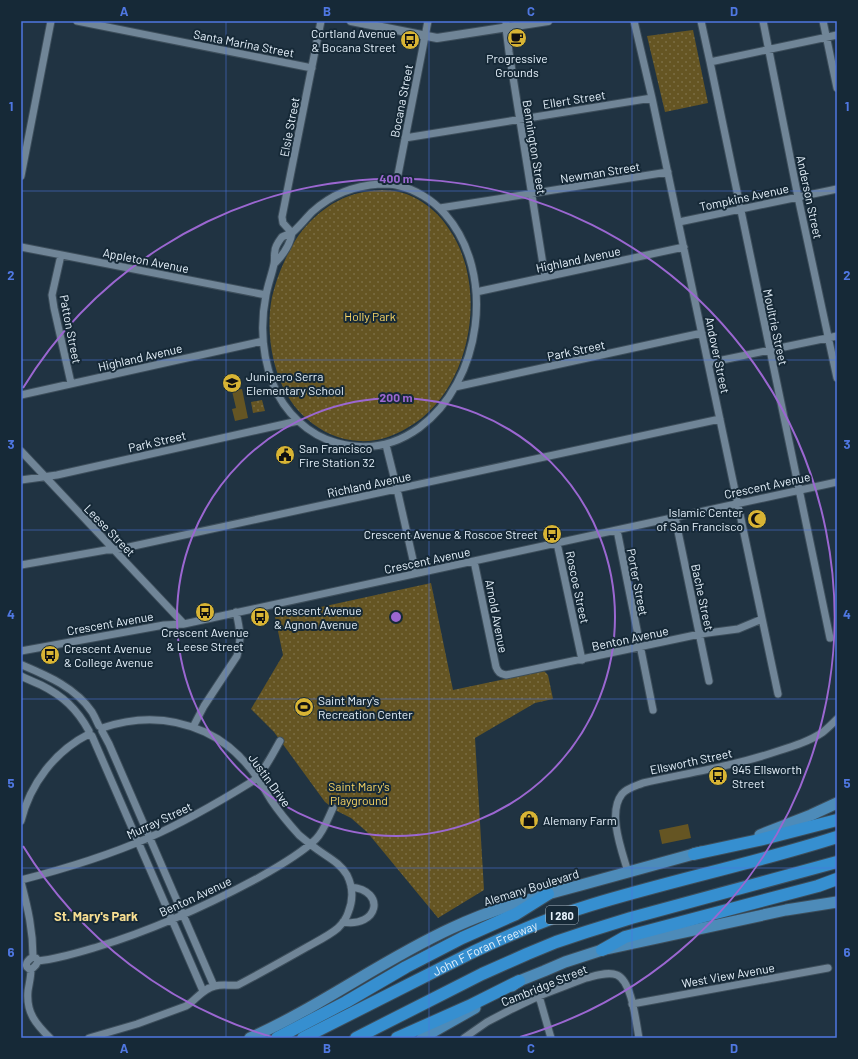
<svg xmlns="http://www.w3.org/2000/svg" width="858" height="1059" viewBox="0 0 858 1059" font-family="Barlow,sans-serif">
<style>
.grass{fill:#655523}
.park{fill:url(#park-dots)}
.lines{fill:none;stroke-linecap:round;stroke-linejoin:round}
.minor-casing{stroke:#3d4e5b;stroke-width:9}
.tertiary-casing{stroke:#3d4e5b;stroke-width:10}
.primary-casing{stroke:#3d4e5b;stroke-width:13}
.motorway-casing{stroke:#3d4e5b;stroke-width:14}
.minor{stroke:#708597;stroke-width:7}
.tertiary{stroke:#708597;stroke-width:8}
.primary{stroke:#4d8bb9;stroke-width:11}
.motorway{stroke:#368fd0;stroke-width:12}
.grid{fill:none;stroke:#4f77e1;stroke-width:1;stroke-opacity:0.55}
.ring{fill:none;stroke:#9b67d1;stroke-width:2}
.labels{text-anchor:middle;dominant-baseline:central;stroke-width:4;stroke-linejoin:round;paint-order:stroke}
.shield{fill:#162937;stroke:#a7b5c0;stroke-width:1}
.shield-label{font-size:11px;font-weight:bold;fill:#e5f1fb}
.poi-label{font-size:12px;fill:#e5f1fb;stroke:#162937;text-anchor:start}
.street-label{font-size:12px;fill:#e5f1fb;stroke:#162937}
.park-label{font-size:12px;fill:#f9d665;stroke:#162937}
.neighbourhood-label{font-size:13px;font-weight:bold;fill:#f7de91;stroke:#162937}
.centre{fill:#9b67d1;stroke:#162937;stroke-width:2}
.ring-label{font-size:12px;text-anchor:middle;font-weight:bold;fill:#9b67d1;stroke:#162937;stroke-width:4;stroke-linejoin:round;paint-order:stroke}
.neatline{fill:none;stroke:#4f77e1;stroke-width:1.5}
.grid-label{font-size:13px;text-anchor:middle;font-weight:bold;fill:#4f77e1}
</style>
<defs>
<pattern id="park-dots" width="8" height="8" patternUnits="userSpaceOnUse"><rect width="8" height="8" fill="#655523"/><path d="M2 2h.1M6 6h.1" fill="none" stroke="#7b6e44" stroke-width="1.8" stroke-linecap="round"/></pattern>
</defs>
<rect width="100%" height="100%" fill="#203342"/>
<path class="grass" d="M 242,389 L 248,418 L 235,421 L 232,409 L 236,408 L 232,391 Z
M 688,824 L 691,838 L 662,844 L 659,830 Z"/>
<path class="park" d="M 693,30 L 708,103 L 665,112 L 647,36 Z
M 380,190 C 385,190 390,190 395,191 C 417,195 437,210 449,229 C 490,288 471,393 407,428 C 392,437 376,442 359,441 C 339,440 322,432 307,419 C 275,392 264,338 272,297 C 275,285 279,272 285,260 C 291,247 298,234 308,224 C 329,202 350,192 380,190 Z
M 262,400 L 265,411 L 253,413 L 251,402 Z
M 431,583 L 453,690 L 544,671 L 548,675 L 553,699 L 535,703 L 475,738 L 484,890 L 438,918 L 367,832 L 351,818 L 337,811 L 325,802 L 274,732 L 251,709 L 283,655 L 275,617 Z"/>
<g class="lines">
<g class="minor-casing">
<path id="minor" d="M 77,21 L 312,68
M 506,21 L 506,28 L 509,52 L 545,277
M 634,21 L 652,98 L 778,694
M 701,21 L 710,62 L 830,638
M 763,21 L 798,197 L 837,378
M 823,21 L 837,88
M 710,62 L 837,35
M 405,138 L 652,98
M 21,176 L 51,21
M 380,184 C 385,184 391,184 396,185 C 415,189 433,200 445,214 C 497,273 482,382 419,428 C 394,446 367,451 337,443 C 308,435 284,412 273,384 C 262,355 260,325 266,295 C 268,284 272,274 274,264 C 275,260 274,255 275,251 C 275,246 279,241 282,237 C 286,235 290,234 293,232 C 300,226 306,218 312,212 C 332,194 353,186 380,184 Z
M 396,185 L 428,21
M 440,208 L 668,172
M 679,222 L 837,189
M 292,233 L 283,223 L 282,217 L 321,21
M 21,247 L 266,295
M 61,255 L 52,295 L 54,308 L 71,383
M 275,263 C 284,254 290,245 292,233
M 476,292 L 684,247
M 708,363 L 837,336
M 455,387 L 702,333
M 21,395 L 263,341
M 386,445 L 397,489 L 416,573
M 21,451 L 184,624
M 21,480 L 57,475 L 298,421
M 675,517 L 709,681
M 617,530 L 653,710
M 557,543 L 582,660
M 474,561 L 496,667 C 498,672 500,674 506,675 L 700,634 L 738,629 L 762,619
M 21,565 L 106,550 L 115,550 L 720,419
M 21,651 L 164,625 L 184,624 L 837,482
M 22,665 C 48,676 76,688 92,712 C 95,717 97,722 99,726
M 21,676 C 27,679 34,682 41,685 C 63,696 77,709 89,731
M 193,727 L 204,706 L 237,656 C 242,640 240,629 236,612
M 102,731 L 109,744 L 214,986
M 92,736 L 203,991
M 21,821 C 30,784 55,751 89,734
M 628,872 C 622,851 607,813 622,794 C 627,788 636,786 643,783 C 688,773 734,766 778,751 C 794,746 810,741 823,732 C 828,728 833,723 837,719
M 21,880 C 64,869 107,856 148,838 C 185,822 219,802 253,781 C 265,770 272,755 280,741
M 21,882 C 28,909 33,930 33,957
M 343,922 C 378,928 387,891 351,887
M 33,957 L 36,958 L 38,961 C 36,966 31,972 27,967 C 25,963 29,959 33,957 Z
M 38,961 C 58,959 77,953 97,947 C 153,930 206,906 258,878 C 276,868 301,854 316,839 C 324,831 328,818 333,808
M 31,969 C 31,977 29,984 28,991 C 26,1013 36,1024 50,1038
M 539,996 L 551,1038
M 632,1004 L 828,968
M 89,1038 L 137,1024 L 186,1006 C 196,1000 202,989 215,986 C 223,984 230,986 238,985 C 261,973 284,960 307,947 C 316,942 330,935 338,928 C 342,924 346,919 348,913 C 353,901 353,887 347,875 C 340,863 329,858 318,850 C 311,845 305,840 299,835 C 289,824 279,812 271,800 C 264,789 258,777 249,767 C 237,752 222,740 205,732 C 170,716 137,716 102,728
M 464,1038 L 487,1022 L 512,1009 L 539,996 L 586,978 C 595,976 608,971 617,975 C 632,981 636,1023 639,1038"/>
</g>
<g class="tertiary-casing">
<path id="tertiary" d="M 351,21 L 437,38 L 548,21"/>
</g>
<g class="primary-casing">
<path id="primary" d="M 760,835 L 811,815 L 837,803
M 512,986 L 519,981 L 544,971 L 565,962 L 602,950 L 786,910 L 837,902
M 250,1038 C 320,1007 382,960 452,928 C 495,908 536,897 581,885 C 621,874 661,863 701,852
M 422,1038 L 475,1008"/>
</g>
<g class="motorway-casing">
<g id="motorway">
<path d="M 694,854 L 759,840 L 837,820"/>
<path d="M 602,950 L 625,937 L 818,886 L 837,879"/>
<path d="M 277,1038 L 346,1002 L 406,967 L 462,938 L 516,914 L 548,894"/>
<path id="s1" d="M 303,1038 L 473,952 C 511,934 551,917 591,905 C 673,880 756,863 837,837"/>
<path d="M 356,1038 L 482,974 L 527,954 L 556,942 L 586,932 L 631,918 L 837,862"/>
<path d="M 397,1038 L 469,1006 L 519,981"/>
</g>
</g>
<use href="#minor" class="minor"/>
<use href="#tertiary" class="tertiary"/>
<use href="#primary" class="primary"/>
<use href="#motorway" class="motorway"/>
</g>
<path class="grid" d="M 226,21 L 226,1038M 429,21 L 429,1038M 632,21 L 632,1038M 21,191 L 837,191M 21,360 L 837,360M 21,530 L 837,530M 21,699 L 837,699M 21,868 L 837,868"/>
<g class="ring">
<circle cx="396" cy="617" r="219"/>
<path d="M272 1037A438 438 0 0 1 23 846M23 388A438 438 0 1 1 520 1037"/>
</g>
<defs>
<g id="cafe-disc" transform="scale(1)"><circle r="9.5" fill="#d8b434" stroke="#162937"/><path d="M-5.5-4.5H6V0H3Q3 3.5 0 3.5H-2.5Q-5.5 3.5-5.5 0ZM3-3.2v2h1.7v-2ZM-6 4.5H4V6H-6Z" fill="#111"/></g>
<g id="bus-disc" transform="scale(1)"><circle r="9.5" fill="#d8b434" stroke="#162937"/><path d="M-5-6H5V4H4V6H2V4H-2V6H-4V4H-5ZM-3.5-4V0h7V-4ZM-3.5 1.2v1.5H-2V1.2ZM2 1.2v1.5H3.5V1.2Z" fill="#111"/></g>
<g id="school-disc" transform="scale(1)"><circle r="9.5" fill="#d8b434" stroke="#162937"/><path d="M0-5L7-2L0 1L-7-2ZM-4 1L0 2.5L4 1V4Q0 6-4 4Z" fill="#111"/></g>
<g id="civic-disc" transform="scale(1)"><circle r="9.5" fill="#d8b434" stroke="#162937"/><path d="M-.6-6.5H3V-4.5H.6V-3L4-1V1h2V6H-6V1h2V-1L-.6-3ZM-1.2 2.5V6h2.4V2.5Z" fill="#111"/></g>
<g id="mosque-disc" transform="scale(1)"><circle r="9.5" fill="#d8b434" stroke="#162937"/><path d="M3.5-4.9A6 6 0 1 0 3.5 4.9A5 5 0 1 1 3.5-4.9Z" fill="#111"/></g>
<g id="stadium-disc" transform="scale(1)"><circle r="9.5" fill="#d8b434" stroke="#162937"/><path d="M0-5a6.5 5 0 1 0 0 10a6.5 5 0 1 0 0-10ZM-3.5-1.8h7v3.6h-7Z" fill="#111"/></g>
<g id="shop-disc" transform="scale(1)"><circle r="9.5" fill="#d8b434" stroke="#162937"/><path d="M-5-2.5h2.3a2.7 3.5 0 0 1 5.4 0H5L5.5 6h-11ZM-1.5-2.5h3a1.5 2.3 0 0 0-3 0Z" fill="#111"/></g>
</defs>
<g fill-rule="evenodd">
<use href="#cafe-disc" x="517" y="38"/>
<use href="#bus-disc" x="410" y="40"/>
<use href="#school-disc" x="232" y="383"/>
<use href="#civic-disc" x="285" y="455"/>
<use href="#mosque-disc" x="757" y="519"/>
<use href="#bus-disc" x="552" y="534"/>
<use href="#bus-disc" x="205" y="612"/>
<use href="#bus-disc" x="260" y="617"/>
<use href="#bus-disc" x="50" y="655"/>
<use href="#stadium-disc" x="304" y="707"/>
<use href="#bus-disc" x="718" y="776"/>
<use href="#shop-disc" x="529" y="820"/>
</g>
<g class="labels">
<rect class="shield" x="546" y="906" width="32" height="18" rx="3"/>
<g class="shield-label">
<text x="562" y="915">I 280</text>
</g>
<g class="poi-label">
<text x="396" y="33" text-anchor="end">Cortland Avenue<tspan x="396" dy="14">&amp; Bocana Street</tspan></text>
<text x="517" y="58" text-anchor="middle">Progressive<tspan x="517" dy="14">Grounds</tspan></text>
<text x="246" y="376">Junipero Serra<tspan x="246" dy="14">Elementary School</tspan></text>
<text x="299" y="448">San Francisco<tspan x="299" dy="14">Fire Station 32</tspan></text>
<text x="743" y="512" text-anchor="end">Islamic Center<tspan x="743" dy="14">of San Francisco</tspan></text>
<text x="538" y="534" text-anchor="end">Crescent Avenue &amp; Roscoe Street</text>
<text x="274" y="610">Crescent Avenue<tspan x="274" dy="14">&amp; Agnon Avenue</tspan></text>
<text x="205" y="632" text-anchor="middle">Crescent Avenue<tspan x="205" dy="14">&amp; Leese Street</tspan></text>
<text x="64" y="648">Crescent Avenue<tspan x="64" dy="14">&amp; College Avenue</tspan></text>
<text x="318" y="700">Saint Mary's<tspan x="318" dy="14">Recreation Center</tspan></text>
<text x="732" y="769">945 Ellsworth<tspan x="732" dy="14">Street</tspan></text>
<text x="543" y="820">Alemany Farm</text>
</g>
<g class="street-label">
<text transform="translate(244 43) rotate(11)">Santa Marina Street</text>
<text transform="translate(574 99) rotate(-9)">Ellert Street</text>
<text transform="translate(401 101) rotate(-79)">Bocana Street</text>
<text transform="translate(289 127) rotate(-79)">Elsie Street</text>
<text transform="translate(535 147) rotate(81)">Bennington Street</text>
<text transform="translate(600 172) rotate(-9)">Newman Street</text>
<text transform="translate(744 197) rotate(-12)">Tompkins Avenue</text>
<text transform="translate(810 197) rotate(78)">Anderson Street</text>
<text transform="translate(578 259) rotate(-12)">Highland Avenue</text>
<text transform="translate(146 260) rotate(11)">Appleton Avenue</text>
<text transform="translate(776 327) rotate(78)">Moultrie Street</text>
<text transform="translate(71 329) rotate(79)">Patton Street</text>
<text transform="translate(576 350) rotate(-12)">Park Street</text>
<text transform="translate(718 355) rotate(78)">Andover Street</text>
<text transform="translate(140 357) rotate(-13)">Highland Avenue</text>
<text transform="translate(157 441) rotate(-13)">Park Street</text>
<text transform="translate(369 484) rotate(-12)">Richland Avenue</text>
<text transform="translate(767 485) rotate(-12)">Crescent Avenue</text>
<text transform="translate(110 530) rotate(46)">Leese Street</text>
<text transform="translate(427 560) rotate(-12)">Crescent Avenue</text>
<text transform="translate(638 582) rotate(79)">Porter Street</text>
<text transform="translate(578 587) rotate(78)">Roscoe Street</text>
<text transform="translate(703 597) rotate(78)">Bache Street</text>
<text transform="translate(497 616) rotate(79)">Arnold Avenue</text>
<text transform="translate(110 623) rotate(-10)">Crescent Avenue</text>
<text transform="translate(630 638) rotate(-12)">Benton Avenue</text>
<text transform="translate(691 761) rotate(-12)">Ellsworth Street</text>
<text transform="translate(270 780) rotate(54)">Justin Drive</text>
<text transform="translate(159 820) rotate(-25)">Murray Street</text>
<text transform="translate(531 887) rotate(-17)">Alemany Boulevard</text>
<text transform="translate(195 896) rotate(-25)">Benton Avenue</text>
<text stroke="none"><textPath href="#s1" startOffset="203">John F Foran Freeway</textPath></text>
<text transform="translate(728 975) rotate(-10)">West View Avenue</text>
<text transform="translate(544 985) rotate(-22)">Cambridge Street</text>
</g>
<g class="park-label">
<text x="370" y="316">Holly Park</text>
<text x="359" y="786">Saint Mary's<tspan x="359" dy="14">Playground</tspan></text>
</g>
<g class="neighbourhood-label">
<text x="96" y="916">St. Mary's Park</text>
</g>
</g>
<circle cx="396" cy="617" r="6" class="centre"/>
<g class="ring-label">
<text x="396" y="183">400 m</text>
<text x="396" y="402">200 m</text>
</g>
<rect width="858" height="1059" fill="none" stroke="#162937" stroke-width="44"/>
<rect x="22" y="22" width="814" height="1015" class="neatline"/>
<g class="grid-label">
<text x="124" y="16">A</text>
<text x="327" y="16">B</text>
<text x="531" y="16">C</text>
<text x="734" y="16">D</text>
<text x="11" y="111">1</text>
<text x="847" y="111">1</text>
<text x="11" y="280">2</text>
<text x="847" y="280">2</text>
<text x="11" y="449">3</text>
<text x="847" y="449">3</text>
<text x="11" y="619">4</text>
<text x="847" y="619">4</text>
<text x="11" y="788">5</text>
<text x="847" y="788">5</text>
<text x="11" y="957">6</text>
<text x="847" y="957">6</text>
<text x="124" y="1053">A</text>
<text x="327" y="1053">B</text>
<text x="531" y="1053">C</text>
<text x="734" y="1053">D</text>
</g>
</svg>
